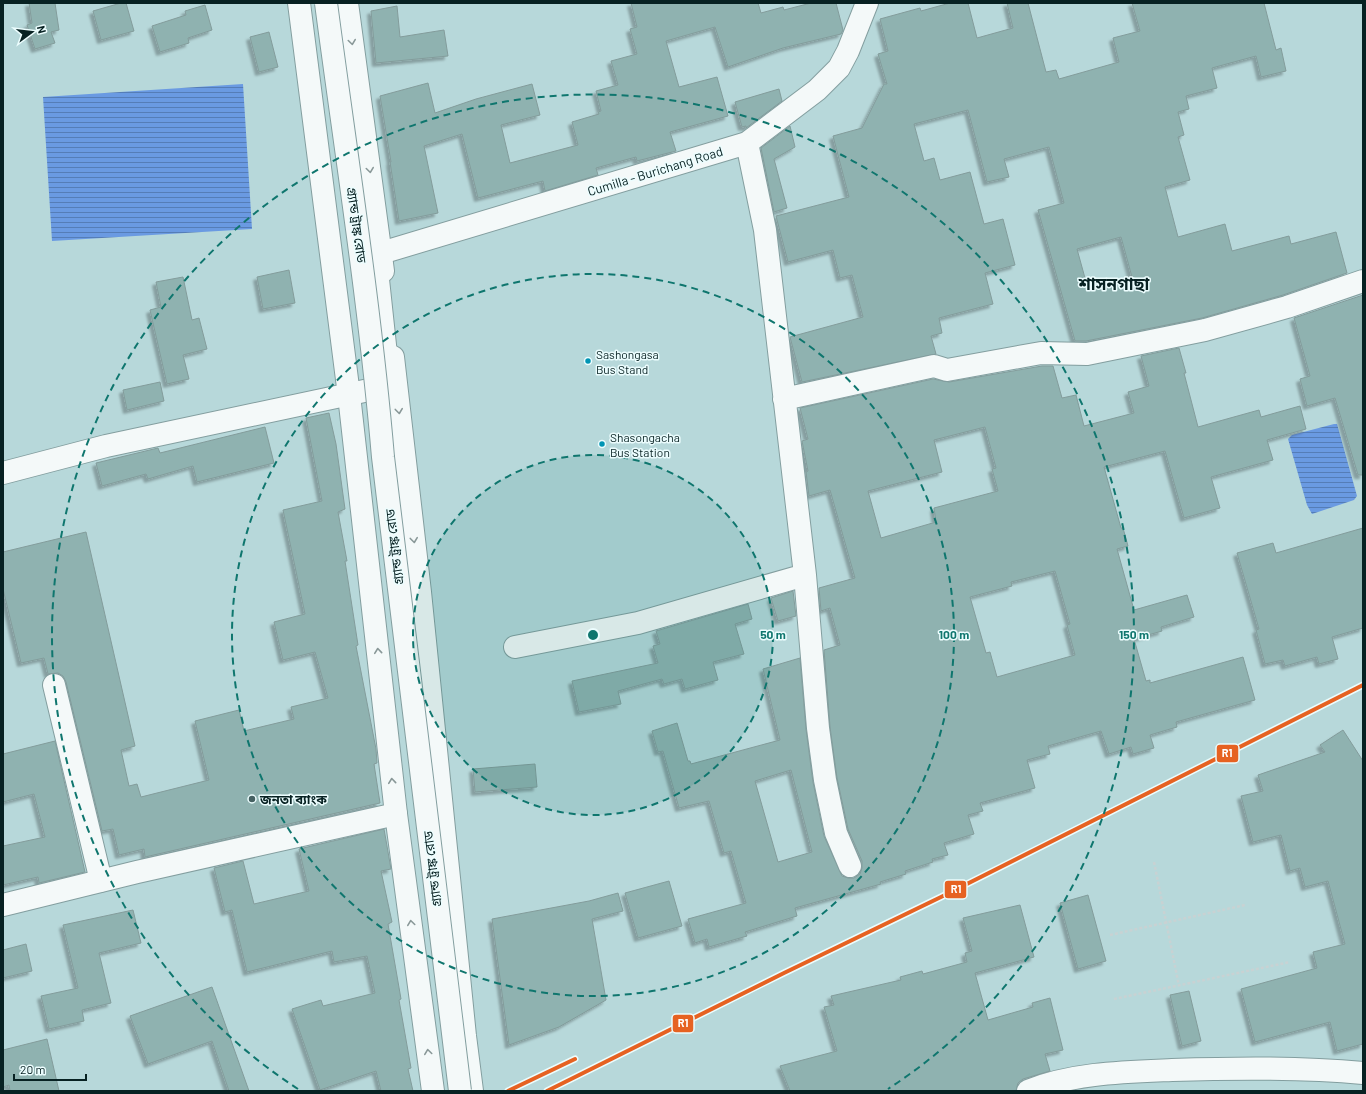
<svg xmlns="http://www.w3.org/2000/svg" width="1366" height="1094" viewBox="0 0 1366 1094" font-family="Barlow,'Noto Sans Bengali',sans-serif">
<style>
.water{fill:url(#water-rules)}
.building{fill:#8fb2b0;stroke:#839c9b;fill-rule:evenodd;filter:url(#shadow)}
.lines{fill:none;stroke-linecap:round;stroke-linejoin:round}
.minor-casing{stroke:#839e9f;stroke-width:24}
.tertiary-casing{stroke:#839e9f;stroke-width:24}
.secondary-casing{stroke:#839e9f;stroke-width:24}
.path{stroke:#c8d2d3;stroke-width:2.5;stroke-dasharray:3 2;stroke-linecap:butt}
.minor{stroke:#f4f9f9;stroke-width:22}
.tertiary{stroke:#f4f9f9;stroke-width:22}
.secondary{stroke:#f4f9f9;stroke-width:22}
.trunk-bridge-casing{stroke:#839e9f;stroke-width:24;stroke-linecap:butt}
.trunk-bridge{stroke:#f4f9f9;stroke-width:22}
.rail-1-casing{stroke:#ecfdfe;stroke-width:7}
.rail-1{stroke:#e66222;stroke-width:4}
.oneway{stroke:#899898}
.ring{fill:none;stroke:#0f766e;stroke-width:2;stroke-dasharray:7 5}
.bus-dot{fill:#0195b4;stroke:#ecfdfe;stroke-width:1.5}
.poi-dot{fill:#456162;stroke:#ecfdfe;stroke-width:1.5}
.labels{text-anchor:middle;dominant-baseline:central;stroke-width:3;stroke-linejoin:round;paint-order:stroke}
.bus-label{font-size:12px;fill:#072122;stroke:#ecfdfe;text-anchor:start}
.street-label{font-size:13px;fill:#072122;stroke:#ecfdfe}
.poi-label{font-size:13px;font-weight:bold;fill:#072122;stroke:#ecfdfe;text-anchor:start}
.district-label{font-size:17px;font-weight:bold;fill:#072122;stroke:#ecfdfe}
.centre{fill:#0f766e;stroke:#ecfdfe;stroke-width:2}
.ring-label{font-size:12px;text-anchor:middle;font-weight:bold;fill:#0f766e;stroke:#ecfdfe;stroke-width:3;stroke-linejoin:round;paint-order:stroke}
.line-badge{stroke:#ecfdfe;stroke-width:1.5}
.badge-label{font-size:11px;text-anchor:middle;font-weight:bold;fill:#fff}
</style>
<defs>
<pattern id="water-rules" width="6" height="5" patternUnits="userSpaceOnUse"><rect width="6" height="5" fill="#6a9ae2"/><path d="M0 2.5h6" fill="none" stroke="#557db7"/></pattern>
<filter id="shadow"><feDropShadow dx="-3.5" dy="3.5" stdDeviation="1" flood-color="#0004"/></filter>
</defs>
<rect width="100%" height="100%" fill="#b7d8da"/>
<path class="water" d="M 243,84 L 252,229 L 52,241 L 43,97 Z
M 1334,424 L 1337,424 L 1357,496 L 1354,500 L 1312,514 L 1307,505 L 1288,439 L 1292,435 Z"/>
<path class="building" d="M 29,3 L 55,3 L 59,30 L 51,32 L 55,43 L 35,49 L 27,25 L 32,23 Z
M 121,3 L 126,3 L 134,31 L 101,40 L 93,11 Z
M 631,3 L 758,3 L 761,13 L 783,7 L 784,10 L 811,3 L 836,3 L 843,30 L 841,34 L 783,48 L 728,67 L 715,27 L 666,41 L 679,87 L 717,77 L 728,116 L 670,132 L 676,151 L 637,161 L 636,157 L 596,168 L 598,175 L 545,191 L 543,181 L 478,198 L 462,134 L 424,146 L 438,213 L 399,221 L 390,162 L 391,162 L 380,96 L 428,83 L 435,113 L 476,99 L 532,84 L 540,115 L 501,125 L 510,163 L 578,145 L 572,122 L 599,114 L 598,112 L 601,111 L 596,91 L 618,85 L 611,61 L 637,54 L 630,29 L 637,27 Z
M 950,3 L 968,3 L 977,38 L 1013,28 L 1007,3 L 1028,3 L 1046,72 L 1056,70 L 1059,79 L 1119,62 L 1113,38 L 1140,31 L 1132,3 L 1264,3 L 1276,50 L 1281,48 L 1286,71 L 1261,77 L 1256,56 L 1212,68 L 1217,88 L 1186,96 L 1189,109 L 1178,112 L 1184,135 L 1178,137 L 1190,180 L 1165,187 L 1178,237 L 1225,224 L 1232,251 L 1289,236 L 1291,244 L 1336,232 L 1347,273 L 1283,295 L 1202,318 L 1086,341 L 1075,341 L 1038,210 L 1064,203 L 1049,147 L 1004,159 L 1009,177 L 987,182 L 968,110 L 914,124 L 924,161 L 934,158 L 940,180 L 970,172 L 984,224 L 1003,219 L 1015,265 L 985,273 L 993,304 L 939,318 L 942,333 L 931,336 L 936,354 L 802,382 L 790,337 L 863,317 L 852,275 L 840,278 L 833,250 L 788,262 L 776,216 L 849,197 L 833,136 L 862,128 L 884,84 L 887,84 L 878,54 L 888,51 L 880,19 L 920,8 L 921,11 ZM 1121,237 L 1132,277 L 1088,289 L 1077,249 Z
M 205,5 L 212,30 L 188,38 L 189,43 L 160,52 L 152,26 L 186,15 L 185,11 Z
M 397,6 L 400,37 L 444,30 L 448,56 L 376,63 L 371,11 Z
M 269,32 L 278,67 L 259,72 L 250,37 Z
M 779,89 L 782,101 L 746,128 L 746,126 L 742,127 L 735,102 Z
M 790,126 L 795,147 L 774,159 L 787,208 L 774,212 L 761,148 Z
M 289,270 L 295,303 L 263,309 L 257,277 Z
M 183,277 L 192,320 L 199,318 L 207,349 L 183,355 L 189,379 L 167,384 L 150,310 L 161,307 L 156,282 Z
M 1363,295 L 1363,475 L 1358,475 L 1335,398 L 1307,406 L 1300,379 L 1310,376 L 1294,318 Z
M 1179,348 L 1186,373 L 1184,373 L 1198,427 L 1259,410 L 1261,417 L 1300,406 L 1306,429 L 1267,440 L 1273,460 L 1211,477 L 1220,508 L 1184,518 L 1165,451 L 1104,467 L 1121,528 L 1123,528 L 1128,546 L 1117,549 L 1134,610 L 1187,595 L 1194,617 L 1161,627 L 1162,631 L 1134,639 L 1146,681 L 1150,680 L 1150,683 L 1243,657 L 1255,700 L 1176,722 L 1177,727 L 1150,735 L 1154,748 L 1133,754 L 1131,747 L 1109,754 L 1101,731 L 1048,746 L 1050,754 L 1027,760 L 1035,788 L 980,803 L 983,811 L 968,815 L 974,834 L 944,843 L 948,855 L 932,859 L 933,862 L 905,871 L 906,874 L 880,882 L 881,884 L 795,908 L 797,916 L 745,932 L 747,936 L 709,947 L 707,939 L 695,943 L 688,919 L 746,903 L 731,851 L 724,853 L 709,801 L 679,808 L 663,751 L 658,752 L 652,731 L 677,723 L 688,761 L 690,761 L 691,764 L 780,740 L 763,669 L 800,658 L 806,729 L 813,782 L 824,836 L 842,876 L 848,878 L 854,878 L 860,874 L 862,868 L 862,861 L 848,829 L 837,778 L 830,727 L 824,650 L 840,645 L 830,608 L 821,611 L 819,588 L 855,578 L 830,490 L 809,496 L 806,472 L 808,471 L 802,441 L 808,439 L 800,408 L 933,379 L 949,382 L 1042,366 L 1053,366 L 1062,398 L 1076,395 L 1084,426 L 1134,413 L 1128,392 L 1149,386 L 1141,356 ZM 985,427 L 996,468 L 992,469 L 998,491 L 934,508 L 936,522 L 881,538 L 868,491 L 942,472 L 934,440 ZM 1055,571 L 1070,624 L 1067,625 L 1075,655 L 997,677 L 990,652 L 986,653 L 970,597 L 1012,586 L 1011,582 ZM 791,770 L 812,852 L 778,862 L 755,781 Z
M 160,382 L 164,401 L 127,410 L 123,390 Z
M 329,413 L 336,444 L 345,509 L 338,512 L 347,561 L 345,561 L 358,645 L 356,646 L 376,749 L 377,763 L 374,764 L 380,803 L 145,857 L 144,849 L 119,855 L 113,829 L 102,831 L 66,682 L 63,676 L 58,673 L 48,674 L 44,658 L 21,663 L 3,589 L 3,552 L 86,532 L 135,746 L 121,750 L 129,786 L 137,784 L 141,797 L 209,780 L 195,721 L 239,710 L 244,731 L 294,719 L 291,707 L 328,698 L 315,652 L 283,660 L 274,622 L 305,614 L 283,510 L 322,501 L 306,418 Z
M 265,427 L 274,463 L 197,482 L 193,466 L 148,479 L 146,474 L 102,486 L 96,463 L 158,448 L 160,453 Z
M 1363,528 L 1363,628 L 1332,637 L 1338,659 L 1319,664 L 1317,657 L 1285,666 L 1283,660 L 1265,664 L 1256,630 L 1259,629 L 1237,553 L 1273,543 L 1276,553 Z
M 793,591 L 796,616 L 778,621 L 771,598 Z
M 748,604 L 752,619 L 735,624 L 744,654 L 713,662 L 718,680 L 685,689 L 682,679 L 664,684 L 662,679 L 618,691 L 621,704 L 579,712 L 572,681 L 658,663 L 653,646 L 660,644 L 656,631 Z
M 1343,730 L 1363,761 L 1363,1044 L 1337,1051 L 1330,1022 L 1255,1042 L 1241,989 L 1317,968 L 1313,952 L 1345,944 L 1328,881 L 1305,887 L 1300,868 L 1290,871 L 1281,835 L 1253,842 L 1241,796 L 1263,791 L 1258,775 L 1325,752 L 1320,745 Z
M 55,741 L 85,872 L 39,883 L 38,877 L 3,885 L 3,846 L 45,837 L 34,794 L 3,802 L 3,754 Z
M 535,764 L 537,787 L 475,792 L 473,769 Z
M 384,829 L 391,869 L 381,871 L 392,922 L 388,924 L 401,999 L 399,1000 L 411,1068 L 408,1069 L 413,1091 L 381,1091 L 376,1071 L 320,1090 L 292,1009 L 321,1000 L 323,1006 L 375,993 L 367,956 L 334,962 L 332,951 L 247,972 L 232,910 L 225,912 L 214,868 L 243,861 L 254,904 L 309,891 L 299,849 Z
M 669,881 L 682,926 L 638,938 L 625,893 Z
M 618,893 L 623,911 L 592,919 L 606,1000 L 559,1027 L 509,1045 L 492,919 L 589,901 Z
M 1088,895 L 1106,961 L 1078,969 L 1060,903 Z
M 1020,905 L 1034,957 L 975,973 L 988,1020 L 1033,1007 L 1032,1003 L 1050,998 L 1063,1050 L 1045,1054 L 1050,1071 L 1023,1079 L 1018,1083 L 1016,1091 L 790,1091 L 780,1066 L 837,1051 L 824,1007 L 834,1005 L 831,996 L 901,980 L 900,977 L 922,971 L 923,974 L 967,962 L 965,953 L 972,951 L 963,918 Z
M 133,910 L 141,943 L 99,953 L 111,1003 L 82,1010 L 84,1021 L 49,1029 L 41,996 L 78,988 L 63,925 Z
M 26,944 L 32,971 L 3,978 L 3,950 Z
M 212,987 L 249,1091 L 229,1091 L 212,1041 L 148,1064 L 130,1016 Z
M 1189,991 L 1201,1041 L 1182,1046 L 1170,995 Z
M 47,1039 L 59,1091 L 10,1091 L 9,1085 L 3,1087 L 3,1050 Z"/>
<g class="lines">
<g class="minor-casing">
<path id="minor" d="M 747,143 L 765,230 L 805,575 L 818,728 L 825,780 L 836,833 L 850,866
M 784,399 L 934,366 L 947,370 L 1041,353 L 1087,354 L 1205,330 L 1287,307 L 1363,281
M 515,647 L 638,623 L 805,575
M 54,685 L 101,881
M 3,905 L 137,872 L 396,814
M 1028,1091 C 1072,1073 1124,1072 1172,1070 C 1235,1068 1299,1067 1363,1073"/>
</g>
<g class="tertiary-casing">
<path id="tertiary" d="M 299,3 L 349,395 L 396,814 L 433,1091
M 347,3 L 383,271
M 393,357 L 420,592 L 465,1036 L 472,1091"/>
</g>
<g class="secondary-casing">
<path id="secondary" d="M 3,473 L 106,446 L 383,387 L 387,382 L 388,373 L 376,261 L 381,253 L 747,143 L 817,90 L 839,68 L 848,51 L 867,3"/>
</g>
<path class="path" d="M 1154,862 L 1179,986
M 1110,935 L 1245,905
M 1114,999 L 1290,962"/>
<use href="#minor" class="minor"/>
<use href="#tertiary" class="tertiary"/>
<use href="#secondary" class="secondary"/>
<g class="trunk-bridge-casing">
<path id="trunk-bridge" d="M 326,3 C 346,154 370,305 383,457 L 460,1091"/>
</g>
<use href="#trunk-bridge" class="trunk-bridge"/>
<g class="rail-1-casing">
<path id="rail-1" d="M 508,1091 L 575,1059
M 547,1091 L 784,973 L 941,897 L 1363,685"/>
</g>
<use href="#rail-1" class="rail-1"/>
</g>
<defs><path id="oneway-chevron" d="M-2-3.5L2.5 0L-2 3.5" fill="none" stroke-width="1.6" stroke-linecap="round" stroke-linejoin="round"/></defs>
<g class="oneway">
<use href="#oneway-chevron" transform="translate(352 42) rotate(82)"/>
<use href="#oneway-chevron" transform="translate(370 170) rotate(82)"/>
<use href="#oneway-chevron" transform="translate(399 411) rotate(83)"/>
<use href="#oneway-chevron" transform="translate(414 540) rotate(83)"/>
<use href="#oneway-chevron" transform="translate(378 651) rotate(-96)"/>
<use href="#oneway-chevron" transform="translate(392 781) rotate(-96)"/>
<use href="#oneway-chevron" transform="translate(411 923) rotate(-98)"/>
<use href="#oneway-chevron" transform="translate(428 1052) rotate(-98)"/>
</g>
<circle cx="593" cy="635" r="180" fill="#0f766e" fill-opacity=".12"/>
<g class="ring">
<circle cx="593" cy="635" r="180"/>
<circle cx="593" cy="635" r="361"/>
<path d="M298 1089A541 541 0 1 1 888 1089"/>
</g>
<g class="bus-dot">
<circle cx="588" cy="361" r="3.5"/>
<circle cx="602" cy="444" r="3.5"/>
</g>
<circle class="poi-dot" cx="252" cy="799" r="4"/>
<g class="labels">
<g class="bus-label">
<text x="596" y="354">Sashongasa<tspan x="596" dy="15">Bus Stand</tspan></text>
<text x="610" y="437">Shasongacha<tspan x="610" dy="15">Bus Station</tspan></text>
</g>
<g class="street-label">
<text transform="translate(655 171) rotate(-17)">Cumilla - Burichang Road</text>
<text transform="translate(357 225) rotate(82)">গ্র্যান্ড ট্রাঙ্ক রোড</text>
<text transform="translate(394 547) rotate(-97)">গ্র্যান্ড ট্রাঙ্ক রোড</text>
<text transform="translate(432 869) rotate(-97)">গ্র্যান্ড ট্রাঙ্ক রোড</text>
</g>
<g class="poi-label">
<text x="260" y="799">জনতা ব্যাংক</text>
</g>
<g class="district-label">
<text x="1114" y="283">শাসনগাছা</text>
</g>
</g>
<circle cx="593" cy="635" r="6" class="centre"/>
<g class="ring-label">
<text x="773" y="639">50 m</text>
<text x="954" y="639">100 m</text>
<text x="1134" y="639">150 m</text>
</g>
<g class="line-badge">
<rect x="1216" y="744" width="23" height="19" rx="4" fill="#e66222"/>
<rect x="944" y="880" width="23" height="19" rx="4" fill="#e66222"/>
<rect x="672" y="1014" width="22" height="19" rx="4" fill="#e66222"/>
</g>
<g class="badge-label">
<text x="1227" y="757">R1</text>
<text x="956" y="893">R1</text>
<text x="683" y="1027">R1</text>
</g>
<rect width="1366" height="1094" fill="none" stroke="#072122" stroke-width="8"/>
<g transform="translate(32 32) rotate(75)" stroke="#ecfdfe" stroke-width="3" paint-order="stroke">
<path d="M0-3L7 15L0 10L-7 15Z" fill="#072122"/>
<text y="-6" font-size="11" font-weight="bold" text-anchor="middle" fill="#072122">N</text>
</g>
<path d="M14 1074v6h72v-6" fill="none" stroke="#072122" stroke-width="2"/>
<text x="20" y="1074" font-size="12" fill="#072122" stroke="#ecfdfe" stroke-width="3" paint-order="stroke">20 m</text>
</svg>
